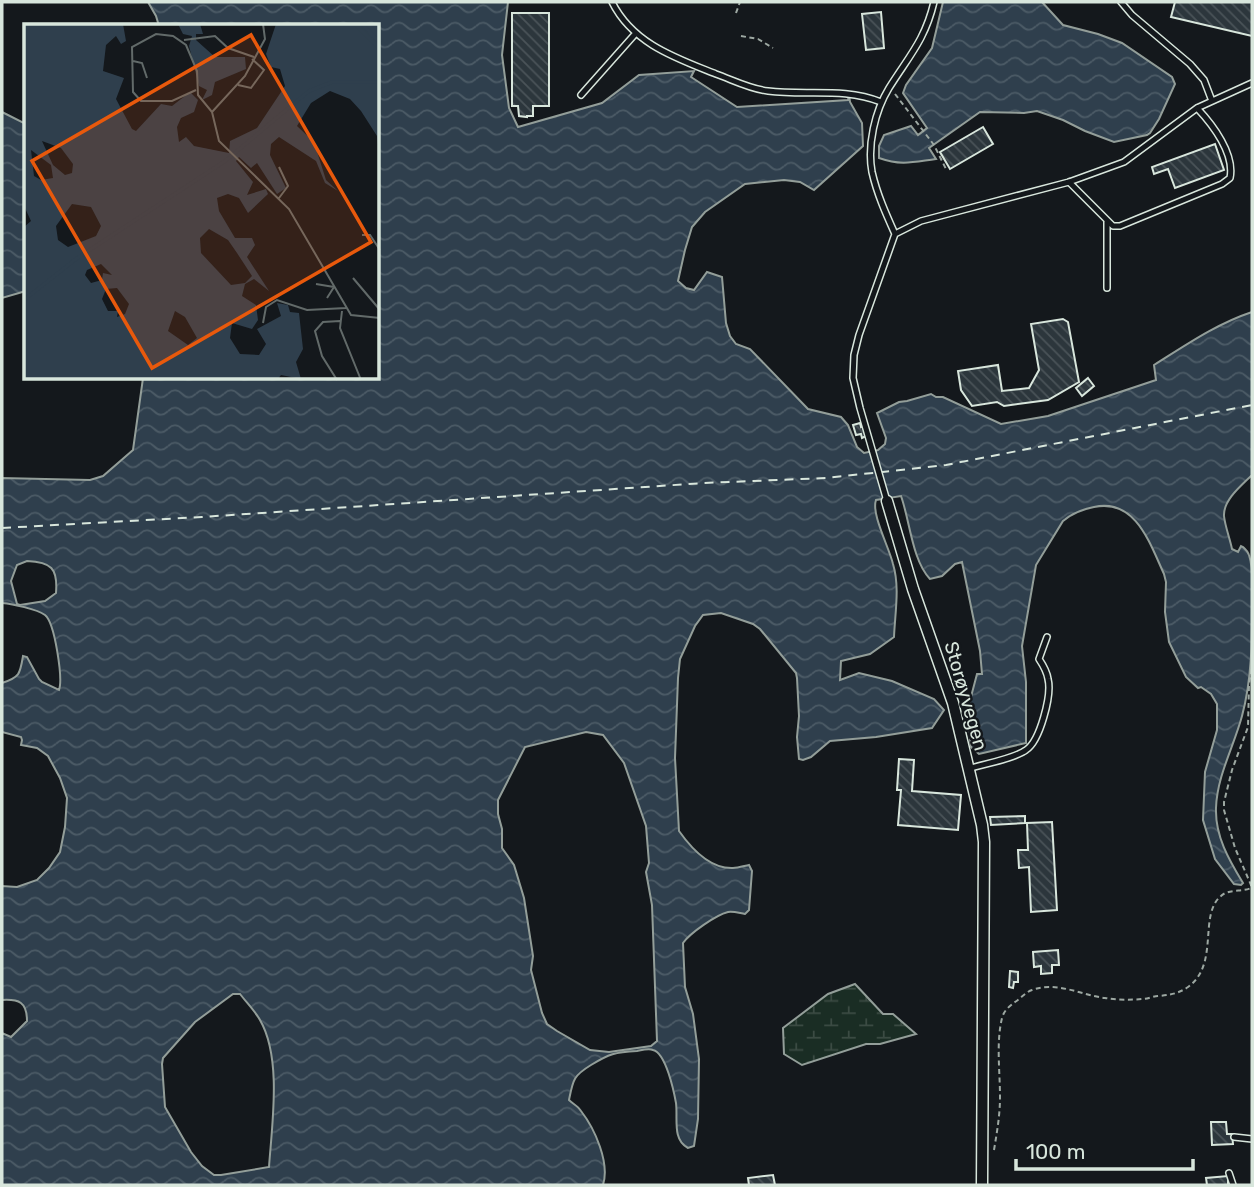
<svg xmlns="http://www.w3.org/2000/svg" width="1254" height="1187" viewBox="0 0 1254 1187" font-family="Rubik,sans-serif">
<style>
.wetland{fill:url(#wetland-marsh);stroke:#939e99;stroke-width:2}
.water{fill:url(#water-waves);stroke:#939e99;stroke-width:2;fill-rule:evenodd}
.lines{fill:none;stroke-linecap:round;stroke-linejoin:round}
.ferry{stroke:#d8e6dc;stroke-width:2;stroke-dasharray:9 7;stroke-linecap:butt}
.building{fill:url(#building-back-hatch);stroke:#d8e6dc;stroke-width:2}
.service-casing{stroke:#d8e6dc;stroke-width:8}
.minor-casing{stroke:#d8e6dc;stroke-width:13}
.path{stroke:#9da8a2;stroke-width:2;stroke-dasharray:5 3.5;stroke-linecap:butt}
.service{stroke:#14181c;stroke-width:5}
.minor{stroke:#14181c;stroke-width:10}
.labels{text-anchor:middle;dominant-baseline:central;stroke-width:5;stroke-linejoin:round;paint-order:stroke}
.street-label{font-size:19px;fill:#d8e6dc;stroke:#14181c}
.inset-river{fill:none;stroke:#2f3f4d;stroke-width:3.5}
.inset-road{fill:none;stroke:#626a69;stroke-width:2}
.view{fill:#e8590c;fill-opacity:0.15;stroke:#e8590c;stroke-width:3.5}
.inset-edge{fill:none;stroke:#d8e6dc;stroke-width:3.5}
</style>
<defs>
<pattern id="wetland-marsh" width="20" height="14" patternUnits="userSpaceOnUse" patternTransform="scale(1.75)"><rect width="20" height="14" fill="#1a2d24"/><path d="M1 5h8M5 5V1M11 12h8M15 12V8" fill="none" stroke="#3b4b43"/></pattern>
<pattern id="water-waves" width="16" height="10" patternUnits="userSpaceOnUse" patternTransform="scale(1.75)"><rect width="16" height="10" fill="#2f3f4d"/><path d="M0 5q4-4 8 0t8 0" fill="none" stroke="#4c5b66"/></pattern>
<pattern id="building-back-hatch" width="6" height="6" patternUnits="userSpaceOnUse" patternTransform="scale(1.75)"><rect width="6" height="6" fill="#2c363c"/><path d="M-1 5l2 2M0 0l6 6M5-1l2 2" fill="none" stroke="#4a5358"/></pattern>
</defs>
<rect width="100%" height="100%" fill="#14181c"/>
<path class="wetland" d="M 855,984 L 883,1014 L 893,1014 L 916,1034 L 880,1044 L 866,1044 L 802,1065 L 784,1054 L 783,1028 L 828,994 Z"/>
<path class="water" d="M 148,2 L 508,2 L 502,55 L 509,108 L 518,127 L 602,103 L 639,75 L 694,71 L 691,77 L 737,107 L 848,100 L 849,95 L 850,102 L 862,123 L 863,146 L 814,190 L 800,182 L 784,180 L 745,184 L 705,212 L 692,227 L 685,250 L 678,281 L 686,288 L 694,290 L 707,272 L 722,277 L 726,323 L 730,336 L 736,344 L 750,349 L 808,409 L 841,417 L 848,425 L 857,447 L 864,453 L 878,450 L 885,444 L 886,438 L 877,413 L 899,402 L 907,401 L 931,394 L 936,397 L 943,397 L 1001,424 L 1048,416 L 1156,380 L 1154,365 C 1186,345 1216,324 1252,312 L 1252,475 C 1242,485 1223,500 1224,516 C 1225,526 1230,539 1232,549 L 1238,552 L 1241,546 L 1243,547 C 1246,550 1248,551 1249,555 C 1254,570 1252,588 1252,603 C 1252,641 1252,679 1242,716 C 1234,746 1217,776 1216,808 C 1215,836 1229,860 1243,883 L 1241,885 L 1234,884 L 1215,859 L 1203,820 L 1205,772 L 1217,730 L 1217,704 L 1211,694 L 1201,687 L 1198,688 L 1186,677 L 1169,642 L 1165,612 L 1166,582 L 1164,574 C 1150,544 1136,498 1094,507 C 1084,509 1071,514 1063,521 L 1036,565 L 1022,646 L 1026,682 L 1026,743 L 979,754 L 971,747 L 967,712 L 977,674 L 982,674 L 980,651 L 962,562 L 955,564 L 942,576 L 930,579 C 912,560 910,521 901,496 L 876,500 C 871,514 889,547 893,564 C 900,587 895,613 894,637 L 870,654 L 841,661 L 840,680 L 859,673 L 892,681 L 934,699 L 944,710 L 932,728 L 876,737 L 830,741 L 811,757 L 803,760 L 799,759 L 797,737 L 799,716 L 797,678 L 796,673 L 760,629 L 753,624 L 721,613 L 703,615 L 695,626 L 680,659 L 678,678 L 675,758 L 679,831 C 691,848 710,869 733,868 C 738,868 744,866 749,865 L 752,871 L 749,910 L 745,914 C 739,913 733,911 728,912 C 716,915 690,933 683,943 L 685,987 L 693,1014 L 699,1059 L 698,1119 L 694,1146 L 688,1148 C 672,1140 678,1118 676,1103 C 674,1092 666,1053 653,1050 C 649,1048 642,1050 637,1051 C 615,1052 609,1054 591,1065 C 573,1076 573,1080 569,1100 C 573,1104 578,1106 581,1111 C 595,1129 610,1163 603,1185 L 2,1185 L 2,1033 L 11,1037 L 27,1021 C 27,1002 19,999 2,1000 L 2,886 L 17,887 L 37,880 L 49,868 L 60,852 L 65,827 L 67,798 L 60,778 L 48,756 L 37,748 L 21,745 L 22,740 L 21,737 L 2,732 L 2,683 C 20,677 20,674 23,656 L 27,657 L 39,679 L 42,682 L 59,690 C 63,679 55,623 45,615 C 37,609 12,604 2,603 L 2,478 L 90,480 L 103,476 L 133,450 L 143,378 L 378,378 L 378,26 L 159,26 L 156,16 ZM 27,561 C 51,562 58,568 56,593 L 45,601 L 20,605 L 17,604 L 11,581 L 17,565 ZM 586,732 L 603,735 L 624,763 L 646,826 L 649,863 L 646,872 L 652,905 L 657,1041 L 651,1046 L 609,1052 L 590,1050 L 557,1031 L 547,1024 L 542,1013 L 531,970 L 533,956 L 524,898 L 514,865 L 502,848 L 502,829 L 498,814 L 498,800 L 525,747 ZM 233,994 L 240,994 C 246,1002 255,1011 260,1020 C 282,1058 272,1124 269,1167 L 221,1175 L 214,1175 L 202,1166 L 191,1152 L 165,1107 L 162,1064 L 163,1058 L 195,1022 Z
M 943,2 L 1042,2 L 1063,25 L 1098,34 L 1122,43 L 1172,77 L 1175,84 L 1159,119 L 1150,133 L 1147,135 L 1114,142 L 1085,131 L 1063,120 L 1037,111 L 1024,113 L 980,112 L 929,148 L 936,159 C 913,162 902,166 879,158 L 879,146 L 884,135 L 911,126 L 918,135 L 927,128 L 903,93 L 906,85 L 932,48 Z
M 2,112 L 26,124 L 26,291 L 2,298 Z"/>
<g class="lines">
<path class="ferry" d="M 2,528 L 202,517 L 704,483 L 826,478 L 946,465 L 1252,405"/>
</g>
<path class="building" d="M 1175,2 L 1252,2 L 1252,36 L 1171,17 Z
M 881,12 L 884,48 L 866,50 L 862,14 Z
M 512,13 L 549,13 L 549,106 L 533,106 L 533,116 L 527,116 L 527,117 L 519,116 L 518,106 L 512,106 Z
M 983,127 L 993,144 L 950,169 L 940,152 Z
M 1215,144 L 1224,170 L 1175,188 L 1168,169 L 1154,174 L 1152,167 Z
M 1063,319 L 1068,322 L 1079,382 L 1048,400 L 1004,406 L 997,402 L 972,406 L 961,390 L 958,371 L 998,365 L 1002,391 L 1029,388 L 1039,370 L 1031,324 Z
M 1088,378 L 1094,386 L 1082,396 L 1076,388 Z
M 860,423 L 861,427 L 863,426 L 866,436 L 862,438 L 861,434 L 856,435 L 853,425 Z
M 899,759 L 914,760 L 912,791 L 961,795 L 958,830 L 898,825 L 901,790 L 897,790 Z
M 1025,816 L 1025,823 L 991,825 L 990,817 Z
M 1052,822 L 1057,910 L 1031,912 L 1029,867 L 1019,868 L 1018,850 L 1028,850 L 1027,823 Z
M 1058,950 L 1059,965 L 1052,965 L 1052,973 L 1041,974 L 1041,966 L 1034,967 L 1033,952 Z
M 1010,971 L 1018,972 L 1018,982 L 1014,982 L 1013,988 L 1009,987 Z
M 1211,1122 L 1226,1122 L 1227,1134 L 1232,1134 L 1233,1144 L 1212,1145 Z
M 773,1175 L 775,1185 L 749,1185 L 748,1178 Z
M 1228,1176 L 1228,1185 L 1207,1185 L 1206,1178 Z"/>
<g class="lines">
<g class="service-casing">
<path id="service" d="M 612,2 C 633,44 676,58 716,74 C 733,80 750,89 768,91 C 807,96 843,87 881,102
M 1121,2 L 1132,15 L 1190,64 L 1204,80 L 1212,101
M 581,95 L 636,33
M 1069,182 L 1113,226 L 1120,226 L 1222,184 L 1230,178 C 1235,154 1213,125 1197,108
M 895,234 L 921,221 L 1069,182 L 1124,162 L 1197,108 L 1252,83
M 1107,288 L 1107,222
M 887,501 L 860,408 L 853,378 L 854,355 L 859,335 L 895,234 C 886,214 877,194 872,172 C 867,145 875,111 889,88 C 909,56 925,40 934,2
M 968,769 C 983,764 1014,759 1026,750 C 1040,741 1052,695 1048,679 C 1047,672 1043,665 1039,659 L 1047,637
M 1234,1137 L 1252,1139
M 1229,1173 L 1233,1185"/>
</g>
<g class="minor-casing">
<path id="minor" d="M 887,501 L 913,589 L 953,703 L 982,825 L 984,842 L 982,1185"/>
</g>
<path class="path" d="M 736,13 L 740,2
M 741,36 L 758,39 L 773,48
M 895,94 L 934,145 L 947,171
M 994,1150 C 997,1132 1000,1115 1000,1097 C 1000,1071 996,1043 1002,1018 C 1004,1010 1010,1006 1015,1002 C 1021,998 1026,992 1032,990 C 1057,981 1081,995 1105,998 C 1117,1000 1131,1000 1142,999 C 1148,999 1153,996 1158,996 C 1169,995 1178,994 1188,987 C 1220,964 1198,915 1221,896 C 1228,889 1242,892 1251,888 L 1251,885 L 1235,848 L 1224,810 L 1224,802 L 1232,770 L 1248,727 L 1249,684 L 1252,663"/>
<use href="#service" class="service"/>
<use href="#minor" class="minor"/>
</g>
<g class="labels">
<g class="street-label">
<text transform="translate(966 696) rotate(74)">Storøyvegen</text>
</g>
</g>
<g transform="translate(24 24)">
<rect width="355" height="355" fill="#14181c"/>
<path d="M 0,0 L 99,0 L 102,17 L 97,20 L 92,12 L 82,21 L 79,47 L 100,54 L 92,75 L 108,105 L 112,107 L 137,80 L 148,82 L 166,68 L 174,76 L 170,88 L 157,94 L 153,103 L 155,118 L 162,113 L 170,122 L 205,129 L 206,117 L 233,104 L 261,62 L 256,45 L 247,43 L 242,30 L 252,0 L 355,0 L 355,129 L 353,112 L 337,87 L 326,75 L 306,67 L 287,79 L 273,102 L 290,118 L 302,156 L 314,167 L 301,159 L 292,137 L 255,113 L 247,120 L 246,131 L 262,164 L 253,170 L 233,139 L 227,144 L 215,133 L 212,137 L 229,158 L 223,171 L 242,165 L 244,170 L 224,189 L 215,174 L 204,170 L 193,174 L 195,187 L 211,214 L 228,214 L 231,221 L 223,233 L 245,267 L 230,255 L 221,260 L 218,272 L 232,281 L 234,296 L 228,305 L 208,299 L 206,314 L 216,330 L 235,331 L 242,320 L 233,305 L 257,292 L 253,279 L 264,281 L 266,288 L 275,289 L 279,325 L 272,338 L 277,355 L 257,351 L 253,356 L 0,355 L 0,203 L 7,197 L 0,182 ZM 18,117 L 37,124 L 49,140 L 48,149 L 41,151 L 29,141 ZM 7,126 L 27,141 L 29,154 L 17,156 L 10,152 ZM 48,180 L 67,183 L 77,202 L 72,212 L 44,223 L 34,216 L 32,202 ZM 185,205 L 204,216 L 213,229 L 228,252 L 221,259 L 207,261 L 177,229 L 176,214 ZM 77,240 L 88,251 L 79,249 L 78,256 L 67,259 L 61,251 L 63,246 ZM 93,264 L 105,280 L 101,290 L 93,293 L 94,287 L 84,287 L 78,275 L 82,265 ZM 151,287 L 161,293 L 173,314 L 164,321 L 144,307 ZM 154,0 L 176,0 L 179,10 L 172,10 L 172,16 L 191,33 L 221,33 L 222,45 L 191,58 L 188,71 L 178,76 L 183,66 L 175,62 L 165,22 L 168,12 L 159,10 Z" fill="#2f3f4d" fill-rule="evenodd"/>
<path class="inset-river" d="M 331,0 L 356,25M 338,0 L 356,19M 0,276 L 52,235 L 201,137 L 285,67 L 308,58 L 356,58"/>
<path class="inset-road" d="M 160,16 L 191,12 L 204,24 L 230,33M 109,37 L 118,39 L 123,54M 214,61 L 227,64 L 240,46 L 228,35M 172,66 L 148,77 L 117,77 L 109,68 L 108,23 L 132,10 L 149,12 L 162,21 L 173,47 L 174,71 L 188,88 L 195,117 L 265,185 L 327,291 L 356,294M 188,88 L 221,52 L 241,15 L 239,0M 255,174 L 264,162 L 255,143M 338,211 L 346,211 L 356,226M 329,254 L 356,286M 292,260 L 310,263 L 303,274M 318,287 L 316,304 L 337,356M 239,299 L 242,283 L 253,276 L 283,286 L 322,284M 313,356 L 298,332 L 291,307 L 299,298 L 316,297"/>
<path class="view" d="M 227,11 L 347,218 L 128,344 L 8,137 Z"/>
<rect width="355" height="355" class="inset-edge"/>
</g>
<rect width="1254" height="1187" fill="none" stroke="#d8e6dc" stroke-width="7"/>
<path d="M1016 1159v10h177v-10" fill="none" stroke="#d8e6dc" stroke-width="3.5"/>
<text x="1026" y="1159" font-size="21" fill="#d8e6dc" stroke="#14181c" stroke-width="5" paint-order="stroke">100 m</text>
</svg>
